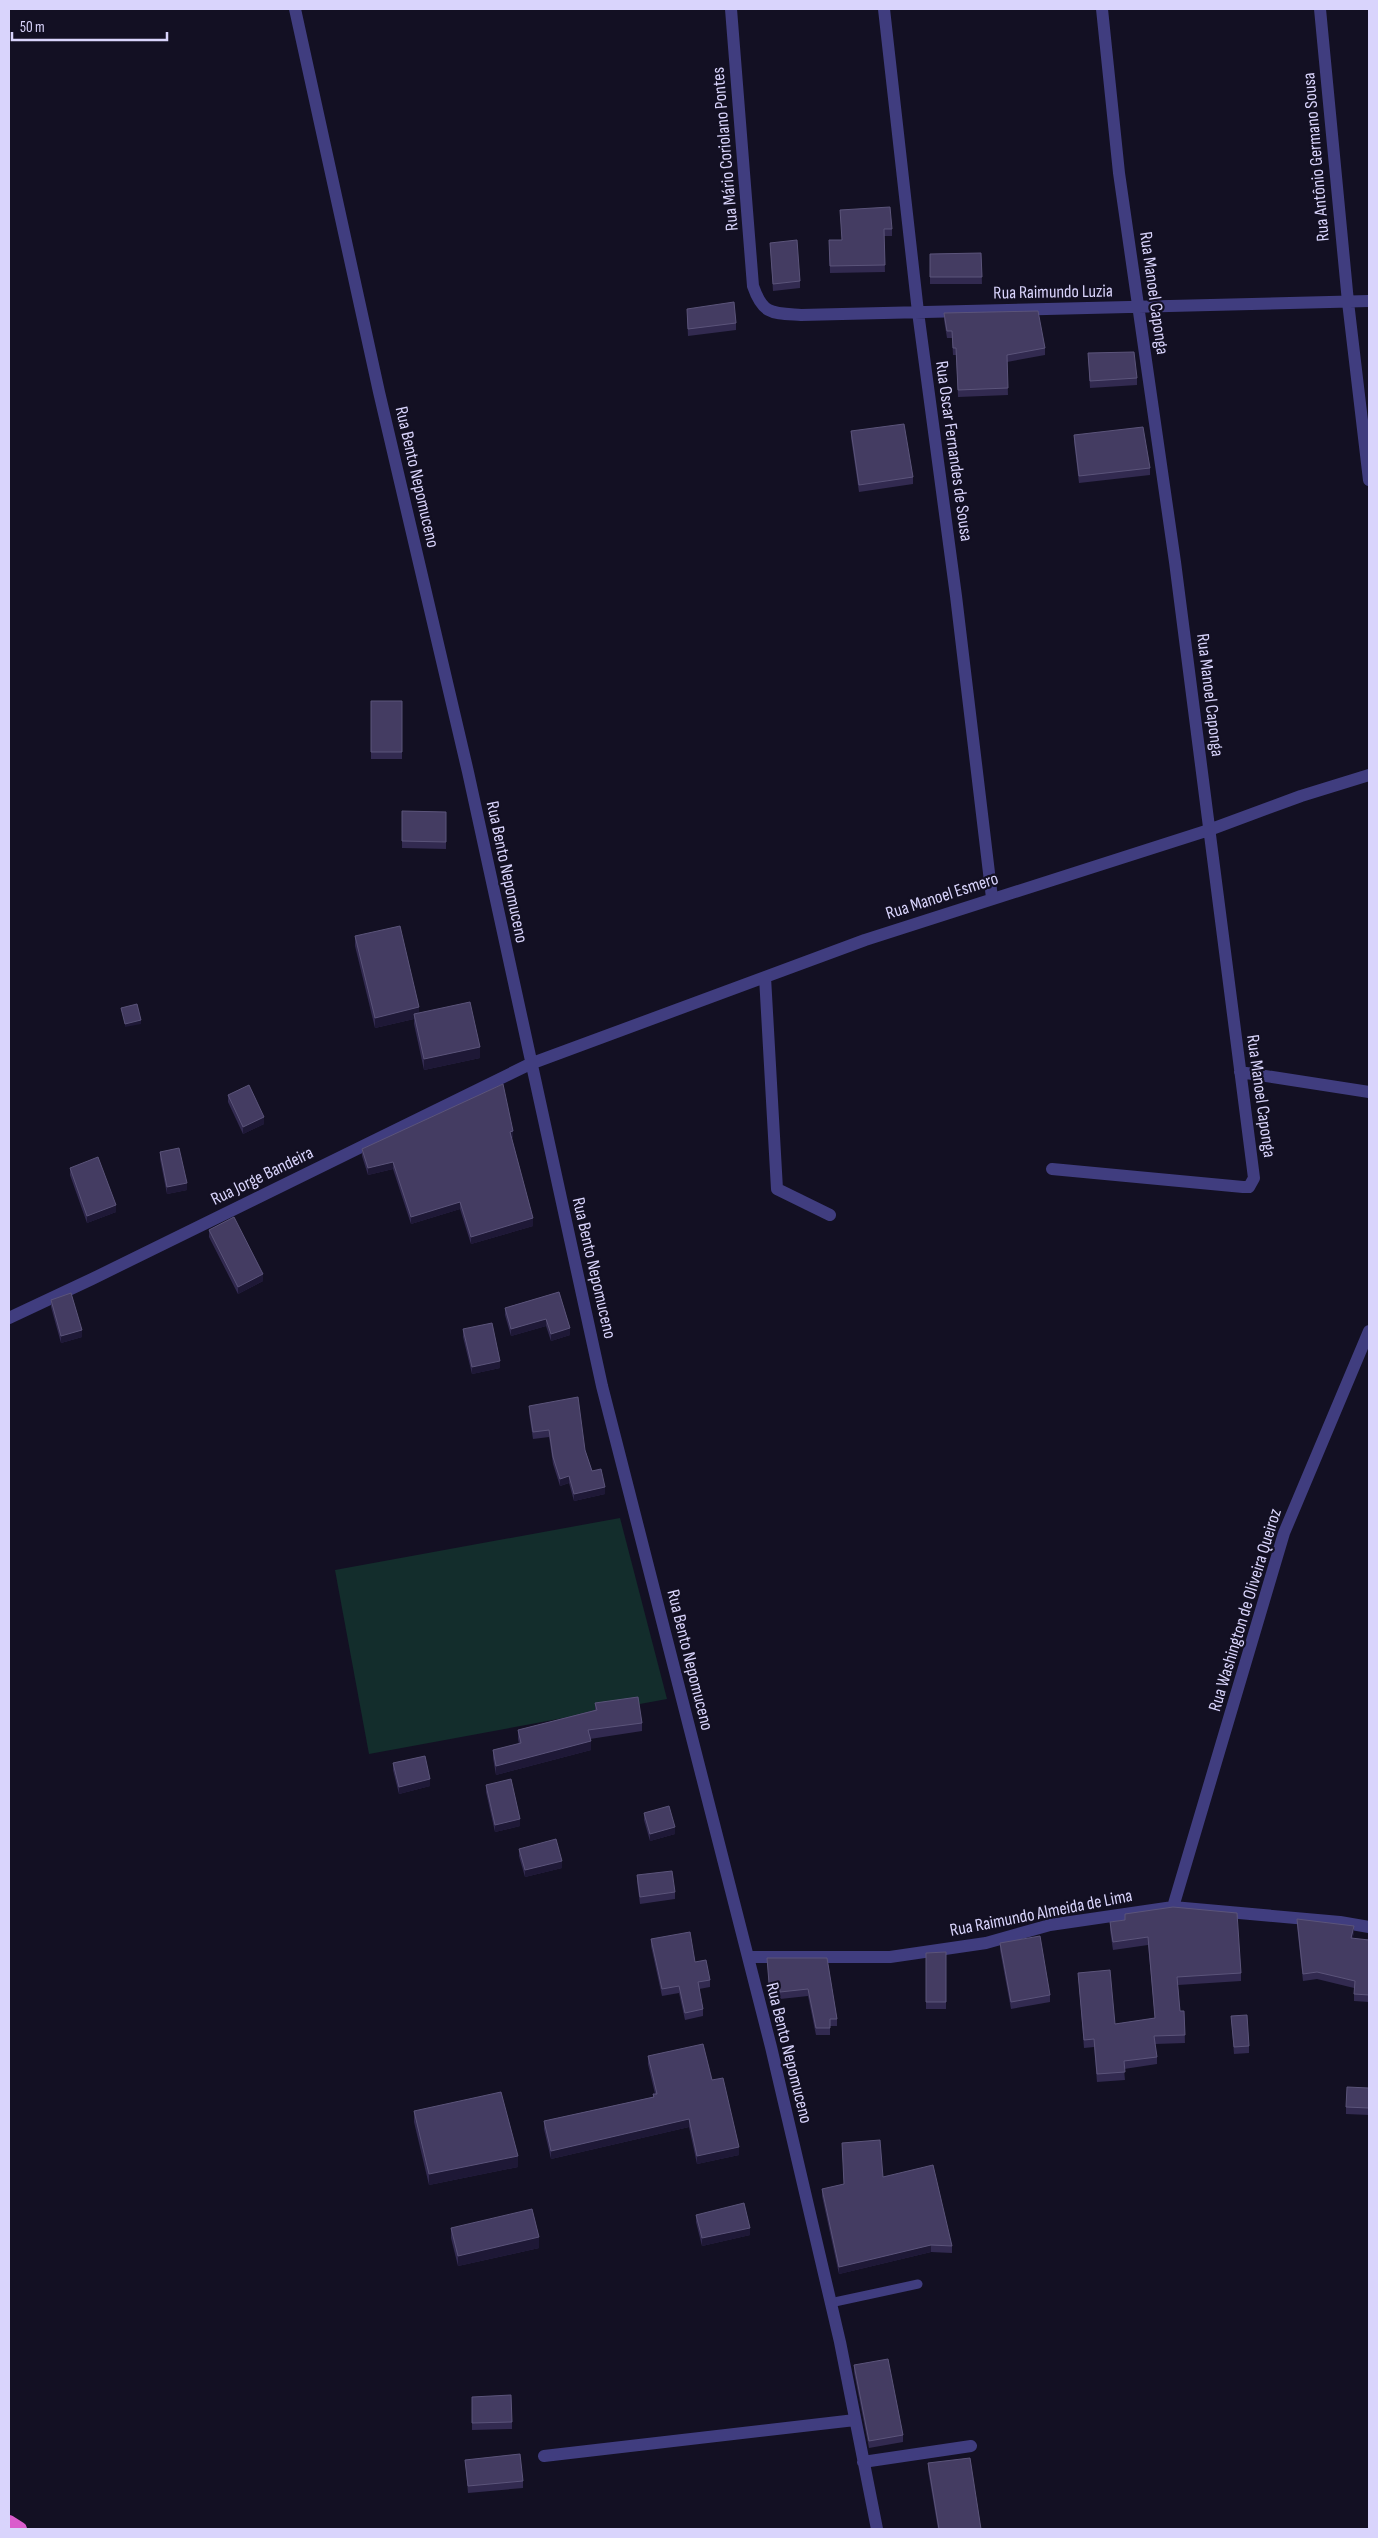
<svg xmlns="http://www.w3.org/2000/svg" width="1378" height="2538" viewBox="0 0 1378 2538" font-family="'Sofia Sans Condensed',sans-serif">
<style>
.green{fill:#132d2c}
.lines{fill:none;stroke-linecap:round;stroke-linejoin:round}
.service{stroke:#403d7f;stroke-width:9}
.minor{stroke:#403d7f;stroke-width:12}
.trunk{stroke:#da5ccc;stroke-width:14}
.wall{fill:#322a50}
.shaded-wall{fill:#1e1836}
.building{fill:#443c62;stroke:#5b547a}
.labels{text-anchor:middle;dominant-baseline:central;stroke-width:4.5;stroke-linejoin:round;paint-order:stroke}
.street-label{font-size:18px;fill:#d9d4fc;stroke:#131023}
</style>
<rect width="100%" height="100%" fill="#131023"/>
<path class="green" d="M 620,1518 L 667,1699 L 369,1754 L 335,1570 Z"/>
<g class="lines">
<path class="service" d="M 830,2303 L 918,2284"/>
<path class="minor" d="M 295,9 L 379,392 L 468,772 L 602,1386 L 771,2047 L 840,2342 L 877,2529
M 731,9 L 753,286 C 763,315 772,313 801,315 L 1369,301
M 884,9 L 918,312 L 956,596 L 992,898
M 1320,9 L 1348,302 L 1369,480
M 765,977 L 777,1189 L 830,1215
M 1240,1072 L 1369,1092
M 1052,1169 L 1243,1187 L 1249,1187 L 1254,1178 L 1175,562 L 1119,173 L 1102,9
M 9,1318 L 92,1279 L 530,1064 L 865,940 L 1209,830 L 1301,796 L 1369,775
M 1173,1907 L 1284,1533 L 1369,1331
M 748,1957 L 890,1957 L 986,1943 L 1050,1925 L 1173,1907 L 1340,1922 L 1369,1927
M 544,2456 L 855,2420
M 863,2462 L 971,2446"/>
<path class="trunk" d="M 9,2522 L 20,2529"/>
</g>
<path class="wall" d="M 840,210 L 892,229 L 892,236 L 884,236 L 885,272 L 830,273 L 829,240 L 842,240 Z
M 770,243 L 800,281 L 800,288 L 773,291 Z
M 981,253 L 982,284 L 930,284 L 930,254 Z
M 944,313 L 1045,348 L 1045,355 L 1007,362 L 1008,395 L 958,397 L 956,355 L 953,355 L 952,338 L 947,338 L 944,320 Z
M 687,316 L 736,323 L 736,330 L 688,336 Z
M 1088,353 L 1137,378 L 1137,385 L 1090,388 Z
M 851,431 L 913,477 L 913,484 L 859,492 L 851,438 Z
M 1074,435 L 1150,468 L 1150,475 L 1079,483 L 1074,442 Z
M 371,701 L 402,701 L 402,759 L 371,759 Z
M 402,811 L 446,812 L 446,849 L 402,848 Z
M 355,936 L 419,1013 L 480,1058 L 424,1070 L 414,1024 L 414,1019 L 375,1028 L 355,946 Z
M 228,1095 L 264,1124 L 243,1134 L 228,1102 Z
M 511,1138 L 533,1226 L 471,1244 L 460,1209 L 411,1224 L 393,1169 L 368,1175 L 362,1156 L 362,1149 L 513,1138 Z
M 160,1152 L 187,1190 L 167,1194 L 160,1159 Z
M 70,1168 L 116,1212 L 87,1223 L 70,1175 Z
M 209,1230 L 263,1281 L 238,1294 L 209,1237 Z
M 559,1292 L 570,1335 L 551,1341 L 546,1326 L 511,1336 L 505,1315 L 505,1308 Z
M 51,1300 L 82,1337 L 61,1343 L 51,1307 Z
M 463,1329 L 500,1368 L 472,1374 L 463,1337 Z
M 529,1406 L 585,1450 L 592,1471 L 605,1494 L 574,1501 L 569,1483 L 560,1486 L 553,1464 L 549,1437 L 533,1439 L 529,1413 Z
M 595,1703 L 642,1723 L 642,1731 L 590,1739 L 591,1750 L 496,1775 L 493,1758 L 493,1750 L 519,1744 L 518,1739 L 518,1730 L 595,1710 Z
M 393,1763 L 430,1786 L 399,1794 L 393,1770 Z
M 486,1785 L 520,1826 L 495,1832 L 486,1792 Z
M 644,1813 L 675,1834 L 650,1841 L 644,1820 Z
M 519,1849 L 562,1868 L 525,1877 L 519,1856 Z
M 637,1875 L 675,1892 L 675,1899 L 640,1904 L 637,1882 Z
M 1125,1914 L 1241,1973 L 1241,1981 L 1178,1985 L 1180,2011 L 1184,2011 L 1185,2043 L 1155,2044 L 1157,2057 L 1157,2064 L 1124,2069 L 1125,2080 L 1097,2082 L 1094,2047 L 1084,2048 L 1078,1973 L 1115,2024 L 1155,2018 L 1148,1945 L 1113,1950 L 1110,1930 L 1110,1922 L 1125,1920 Z
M 1297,1919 L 1354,1933 L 1352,1939 L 1369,1940 L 1369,2002 L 1354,2001 L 1354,1988 L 1317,1979 L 1303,1981 L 1297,1926 Z
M 651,1939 L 695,1962 L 710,1980 L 710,1987 L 699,1989 L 703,2009 L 703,2016 L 685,2020 L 679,1993 L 662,1996 L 651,1946 Z
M 1000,1943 L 1050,1995 L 1050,2002 L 1011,2009 L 1000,1950 Z
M 946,1952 L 946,2009 L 926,2009 L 926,1953 Z
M 767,1958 L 827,1958 L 837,2019 L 837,2026 L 830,2026 L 830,2035 L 816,2035 L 808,1996 L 780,1999 L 779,1989 L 769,1990 Z
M 1231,2016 L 1249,2046 L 1249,2053 L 1234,2054 Z
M 648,2056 L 712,2080 L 739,2155 L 697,2164 L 689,2127 L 551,2159 L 544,2129 L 544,2121 L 653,2097 L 653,2094 L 655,2094 L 648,2064 Z
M 1369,2088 L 1369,2115 L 1346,2114 L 1346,2107 Z
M 414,2111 L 518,2167 L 429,2185 L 414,2122 Z
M 842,2143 L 883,2177 L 952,2246 L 952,2253 L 931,2252 L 839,2274 L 822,2196 L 822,2189 L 844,2184 Z
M 696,2215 L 750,2235 L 702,2246 L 696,2222 Z
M 451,2228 L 539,2248 L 458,2266 L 451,2238 Z
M 854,2365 L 903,2435 L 903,2442 L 869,2448 L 854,2372 Z
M 472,2397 L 512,2422 L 512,2429 L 472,2430 Z
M 465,2460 L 523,2481 L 523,2488 L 468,2493 Z
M 928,2463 L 981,2529 L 938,2529 L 928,2470 Z"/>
<path class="shaded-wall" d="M 419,1007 L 419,1018 L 414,1014 L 414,1019 L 375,1028 L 375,1018 Z
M 141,1020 L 141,1024 L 125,1027 L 125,1024 Z
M 480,1047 L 480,1058 L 424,1070 L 424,1059 Z
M 264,1117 L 264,1124 L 243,1134 L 243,1127 Z
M 513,1131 L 513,1138 L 510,1139 L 510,1132 Z
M 393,1162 L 393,1169 L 368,1175 L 368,1168 Z
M 187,1183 L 187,1190 L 167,1194 L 167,1187 Z
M 460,1202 L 460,1209 L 411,1224 L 411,1217 Z
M 116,1205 L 116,1212 L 87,1223 L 87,1216 Z
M 533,1218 L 533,1226 L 471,1244 L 471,1237 Z
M 263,1274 L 263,1281 L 238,1294 L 238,1287 Z
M 546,1319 L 546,1326 L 511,1336 L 511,1329 Z
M 570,1328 L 570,1335 L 551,1341 L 551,1334 Z
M 82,1330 L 82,1337 L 61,1343 L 61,1336 Z
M 500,1361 L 500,1368 L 472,1374 L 472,1367 Z
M 569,1476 L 569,1483 L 560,1486 L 560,1479 Z
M 605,1487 L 605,1494 L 574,1501 L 574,1494 Z
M 591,1741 L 591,1750 L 496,1775 L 496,1766 Z
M 430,1779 L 430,1786 L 399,1794 L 399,1787 Z
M 520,1819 L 520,1826 L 495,1832 L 495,1825 Z
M 675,1827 L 675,1834 L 650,1841 L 650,1834 Z
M 562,1861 L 562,1868 L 525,1877 L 525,1870 Z
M 1354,1926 L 1354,1933 L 1351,1946 L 1351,1938 Z
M 689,2119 L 689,2127 L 551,2159 L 551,2151 Z
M 739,2147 L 739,2155 L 697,2164 L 697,2156 Z
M 518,2156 L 518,2167 L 429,2185 L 429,2174 Z
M 750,2228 L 750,2235 L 702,2246 L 702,2238 Z
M 539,2237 L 539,2248 L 458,2266 L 458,2256 Z
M 931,2245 L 931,2252 L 839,2274 L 839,2267 Z"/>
<path class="building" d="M 890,207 L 892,229 L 884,229 L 885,265 L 830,266 L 829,240 L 842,240 L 840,210 Z
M 797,240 L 800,281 L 773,284 L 770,243 Z
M 981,253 L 982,277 L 930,277 L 930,254 Z
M 734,302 L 736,323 L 688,329 L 687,309 Z
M 1038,311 L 1045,348 L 1007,355 L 1008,388 L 958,390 L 956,348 L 953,348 L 952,331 L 947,331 L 944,313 Z
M 1134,352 L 1137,378 L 1090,381 L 1088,353 Z
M 904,424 L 913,477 L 859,485 L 851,431 Z
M 1143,427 L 1150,468 L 1079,476 L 1074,435 Z
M 371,701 L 402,701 L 402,752 L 371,752 Z
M 402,811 L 446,812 L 446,842 L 402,841 Z
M 400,926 L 419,1007 L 375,1018 L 355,936 Z
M 470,1002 L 480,1047 L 424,1059 L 414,1014 Z
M 137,1004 L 141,1020 L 125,1024 L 121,1008 Z
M 503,1084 L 513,1131 L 510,1132 L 533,1218 L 471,1237 L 460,1202 L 411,1217 L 393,1162 L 368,1168 L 362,1149 Z
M 249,1085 L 264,1117 L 243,1127 L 228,1095 Z
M 179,1148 L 187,1183 L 167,1187 L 160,1152 Z
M 98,1157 L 116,1205 L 87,1216 L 70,1168 Z
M 234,1217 L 263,1274 L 238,1287 L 209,1230 Z
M 559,1292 L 570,1328 L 551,1334 L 546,1319 L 511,1329 L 505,1308 Z
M 71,1293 L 82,1330 L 61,1336 L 51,1300 Z
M 492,1323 L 500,1361 L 472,1367 L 463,1329 Z
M 578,1397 L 585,1450 L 592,1471 L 601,1469 L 605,1487 L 574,1494 L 569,1476 L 560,1479 L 553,1457 L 549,1430 L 533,1432 L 529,1406 Z
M 638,1697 L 642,1723 L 588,1730 L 591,1741 L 496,1766 L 493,1750 L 521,1743 L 518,1730 L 597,1710 L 595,1703 Z
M 425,1756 L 430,1779 L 399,1787 L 393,1763 Z
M 511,1779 L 520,1819 L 495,1825 L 486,1785 Z
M 669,1806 L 675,1827 L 650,1834 L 644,1813 Z
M 556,1839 L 562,1861 L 525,1870 L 519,1849 Z
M 672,1871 L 675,1892 L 640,1897 L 637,1875 Z
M 1173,1907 L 1237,1913 L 1241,1973 L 1177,1977 L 1180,2011 L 1184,2011 L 1185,2035 L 1154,2036 L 1157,2057 L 1124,2061 L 1125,2072 L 1097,2074 L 1094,2039 L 1084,2040 L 1078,1973 L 1110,1970 L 1115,2024 L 1155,2018 L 1148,1937 L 1113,1942 L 1110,1922 L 1125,1920 L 1125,1914 Z
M 1297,1919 L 1354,1926 L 1351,1938 L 1369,1940 L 1369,1995 L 1354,1994 L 1355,1981 L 1317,1972 L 1303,1974 Z
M 690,1932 L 695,1962 L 706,1960 L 710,1980 L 698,1982 L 703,2009 L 685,2013 L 679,1986 L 662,1989 L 651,1939 Z
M 1040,1936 L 1050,1995 L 1011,2002 L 1000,1943 Z
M 946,1952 L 946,2002 L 926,2002 L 926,1953 Z
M 767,1958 L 827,1958 L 837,2019 L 830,2019 L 830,2028 L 816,2028 L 808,1989 L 780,1992 L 779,1982 L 769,1983 Z
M 1247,2015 L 1249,2046 L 1234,2047 L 1231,2016 Z
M 703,2044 L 712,2080 L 723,2078 L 739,2147 L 697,2156 L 689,2119 L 551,2151 L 544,2121 L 654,2097 L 653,2094 L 657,2094 L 648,2056 Z
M 1347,2087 L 1369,2088 L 1369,2108 L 1346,2107 Z
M 501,2092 L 518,2156 L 429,2174 L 414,2111 Z
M 880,2140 L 883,2177 L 933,2165 L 952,2246 L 931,2245 L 839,2267 L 822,2189 L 844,2184 L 842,2143 Z
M 744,2203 L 750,2228 L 702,2238 L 696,2215 Z
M 532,2209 L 539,2237 L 458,2256 L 451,2228 Z
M 888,2359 L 903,2435 L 869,2441 L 854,2365 Z
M 511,2395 L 512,2422 L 472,2423 L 472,2397 Z
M 520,2454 L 523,2481 L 468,2486 L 465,2460 Z
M 970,2458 L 981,2529 L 939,2529 L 928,2463 Z"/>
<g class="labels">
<g class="street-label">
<text transform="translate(725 149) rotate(-95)">Rua Mário Coriolano Pontes</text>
<text transform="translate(1316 157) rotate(-95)">Rua Antônio Germano Sousa</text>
<text transform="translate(1053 292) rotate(-1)">Rua Raimundo Luzia</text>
<text transform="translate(1154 293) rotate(82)">Rua Manoel Caponga</text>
<text transform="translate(954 451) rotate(82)">Rua Oscar Fernandes de Sousa</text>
<text transform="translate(417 477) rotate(77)">Rua Bento Nepomuceno</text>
<text transform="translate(1210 695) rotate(83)">Rua Manoel Caponga</text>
<text transform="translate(507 872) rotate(78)">Rua Bento Nepomuceno</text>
<text transform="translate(942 896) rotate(-18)">Rua Manoel Esmero</text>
<text transform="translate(1261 1096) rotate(82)">Rua Manoel Caponga</text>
<text transform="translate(262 1176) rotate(-26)">Rua Jorge Bandeira</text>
<text transform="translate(594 1268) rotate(77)">Rua Bento Nepomuceno</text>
<text transform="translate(1245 1610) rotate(-73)">Rua Washington de Oliveira Queiroz</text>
<text transform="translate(690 1660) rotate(76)">Rua Bento Nepomuceno</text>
<text transform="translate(1041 1913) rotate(-11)">Rua Raimundo Almeida de Lima</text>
<text transform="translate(789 2053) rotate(76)">Rua Bento Nepomuceno</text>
</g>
</g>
<rect width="1378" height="2538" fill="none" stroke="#d9d4fc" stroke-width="20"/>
<path d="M12 32v8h155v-8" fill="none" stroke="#d9d4fc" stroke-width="2.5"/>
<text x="20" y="32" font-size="15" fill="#d9d4fc" stroke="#131023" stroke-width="4" paint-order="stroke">50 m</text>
</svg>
